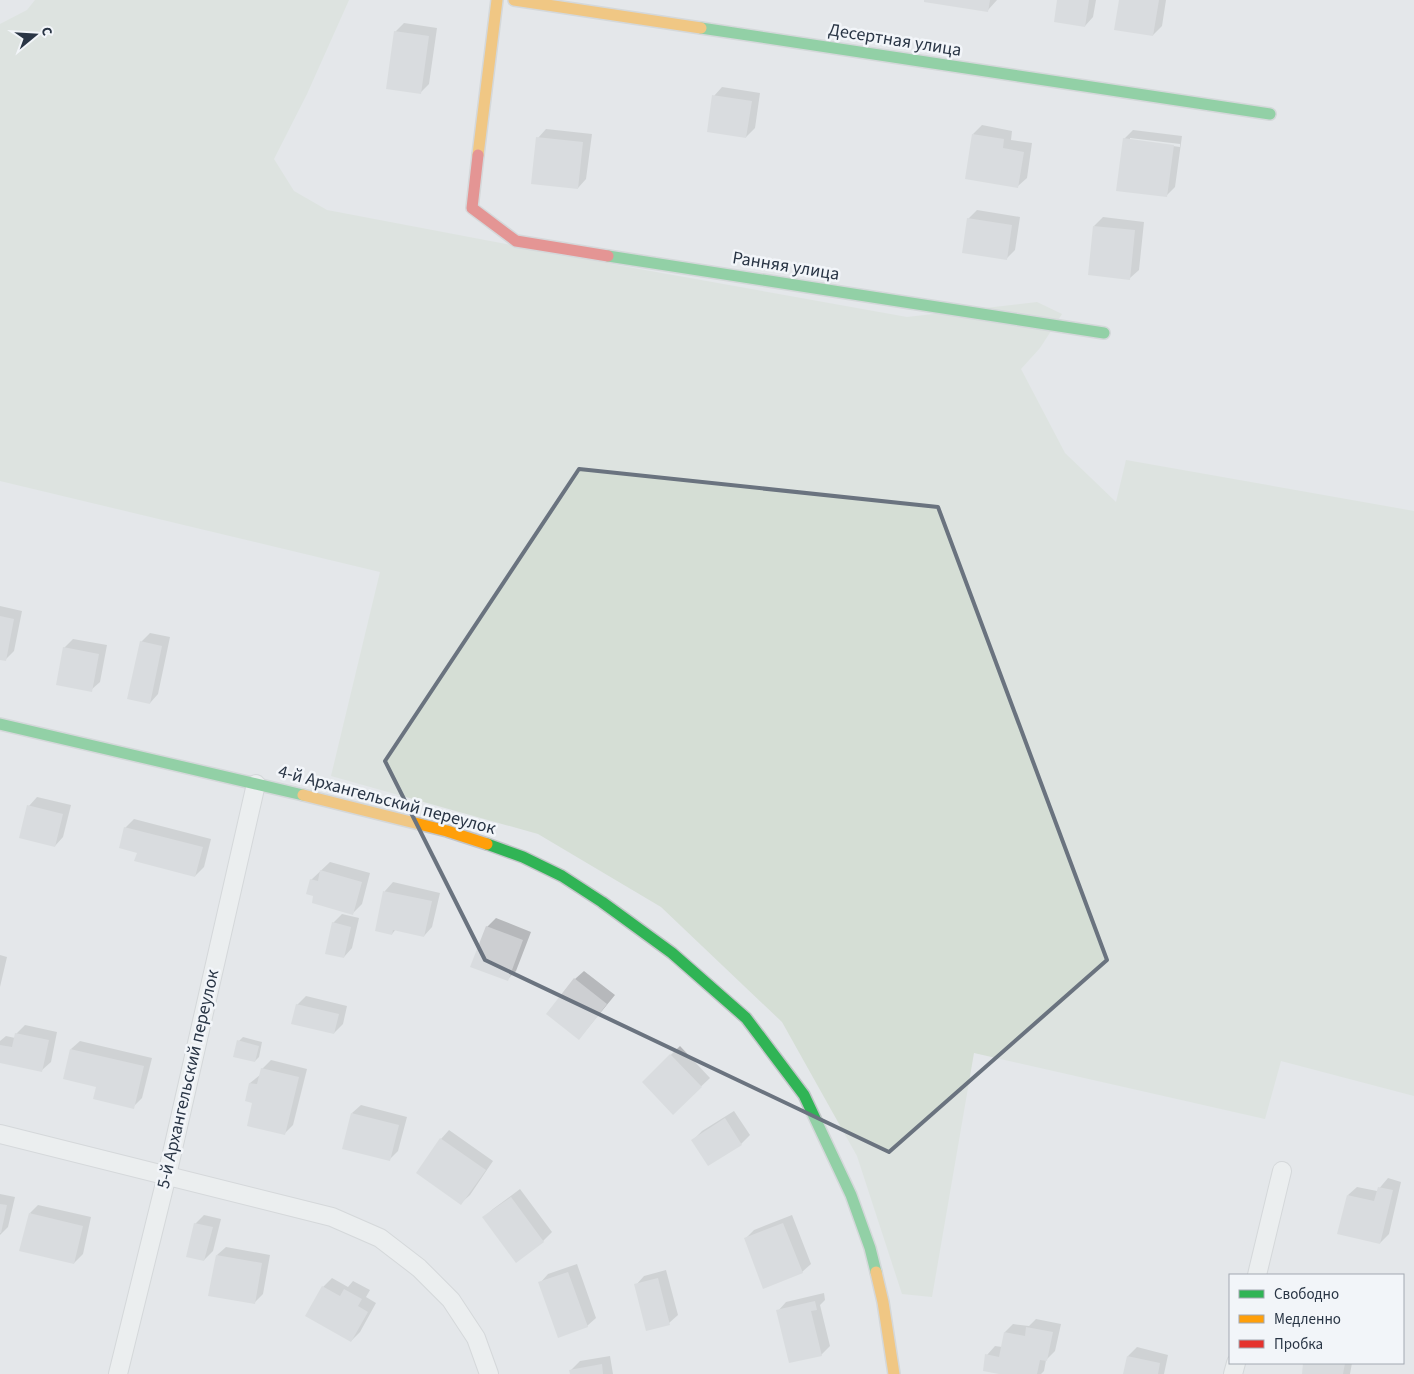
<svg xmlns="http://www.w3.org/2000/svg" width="1414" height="1374" viewBox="0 0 1414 1374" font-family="'Source Sans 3',sans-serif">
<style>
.green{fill:#d5ded5}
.shadow{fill:#0003;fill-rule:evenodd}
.building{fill:#cdcfd2}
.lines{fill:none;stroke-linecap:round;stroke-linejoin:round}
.street-casing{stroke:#c2c5c8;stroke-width:20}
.fast-casing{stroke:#c2c5c8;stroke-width:14}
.slow-casing{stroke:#c2c5c8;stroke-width:14}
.jam-casing{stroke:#c2c5c8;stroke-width:14}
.street{stroke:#f4f5f6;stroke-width:18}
.fast{stroke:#30b455;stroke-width:11}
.slow{stroke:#ff9f0a;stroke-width:11}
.jam{stroke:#e5322d;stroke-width:11}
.marked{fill:none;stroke:#6a737f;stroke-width:4;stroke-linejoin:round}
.labels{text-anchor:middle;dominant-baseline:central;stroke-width:5;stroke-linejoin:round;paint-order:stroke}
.street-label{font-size:18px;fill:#293545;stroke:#f2f5f9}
</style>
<rect width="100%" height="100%" fill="#e4e7ea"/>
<path class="green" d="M 35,0 L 349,0 L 307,94 L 274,159 L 294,191 L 327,210 L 617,265 L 907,317 L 1037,302 L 1062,314 L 1040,348 L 1021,369 L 1065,453 L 1116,502 L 1126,460 L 1414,511 L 1414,1096 L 1281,1061 L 1265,1119 L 974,1053 L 932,1297 L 902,1294 L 857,1156 L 782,1022 L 661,907 L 538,834 L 331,776 L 380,572 L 0,481 L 0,24 L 27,10 Z"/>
<path class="shadow" d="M 925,0 L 997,0 L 988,10 Z
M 1059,0 L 1096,0 L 1093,17 L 1085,26 Z
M 1120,0 L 1166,0 L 1162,26 L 1153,35 Z
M 404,23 L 437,28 L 429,84 L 420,93 L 395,32 Z
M 722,87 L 760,93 L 755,128 L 746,137 L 714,96 Z
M 982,125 L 1012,131 L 1011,140 L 1032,143 L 1027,178 L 1018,186 L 973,134 Z
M 546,129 L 592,134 L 586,179 L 578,188 L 538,138 Z
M 1133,130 L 1182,136 L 1175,187 L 1166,196 L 1124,139 ZM 1130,138 L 1180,144 L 1180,147 L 1130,140 Z
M 977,210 L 1020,217 L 1015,250 L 1006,259 L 968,219 Z
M 1103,217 L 1144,222 L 1139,270 L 1130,278 L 1094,226 Z
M 0,606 L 22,611 L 14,651 L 5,660 L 0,659 Z
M 150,633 L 170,637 L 158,694 L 150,703 L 141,642 Z
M 73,639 L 107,645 L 100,682 L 91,690 L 64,648 Z
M 37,797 L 71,805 L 63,837 L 55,846 L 29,806 Z
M 134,819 L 211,839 L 204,867 L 195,876 L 138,852 L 125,828 Z
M 330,862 L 370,873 L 362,904 L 353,913 L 315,896 L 311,880 Z
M 393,882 L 440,893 L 432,927 L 424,936 L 396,929 L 392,934 L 376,930 L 385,891 Z
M 342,914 L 359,918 L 352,948 L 344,957 L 333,923 Z
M 496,918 L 531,932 L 516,971 L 507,980 L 487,927 Z
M 0,955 L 7,957 L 0,987 Z
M 584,971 L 615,995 L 579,1039 L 575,979 Z
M 306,996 L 347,1006 L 343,1024 L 334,1033 L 297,1005 Z
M 25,1025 L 57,1032 L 51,1062 L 42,1070 L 0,1062 L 0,1041 L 6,1036 L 15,1038 L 16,1034 Z
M 243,1037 L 262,1042 L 259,1057 L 255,1061 L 239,1041 Z
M 80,1041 L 152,1058 L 142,1098 L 133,1107 L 97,1086 L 71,1049 Z
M 680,1046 L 710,1078 L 673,1113 L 643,1082 Z
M 271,1060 L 307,1069 L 293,1125 L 284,1134 L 254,1102 L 250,1083 L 260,1075 L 262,1069 Z
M 361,1105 L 407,1117 L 398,1151 L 390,1159 L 352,1113 Z
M 734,1111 L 750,1135 L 741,1144 L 693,1140 L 702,1131 Z
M 449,1130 L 493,1161 L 470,1195 L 461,1203 L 441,1139 Z
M 1388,1178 L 1401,1182 L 1389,1234 L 1380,1243 L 1348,1195 L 1357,1187 L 1377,1191 Z
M 520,1189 L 552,1232 L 543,1241 L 484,1217 L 493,1209 Z
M 0,1194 L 15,1197 L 8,1227 L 0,1235 Z
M 38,1205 L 91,1217 L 83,1254 L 74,1263 L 30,1213 Z
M 204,1215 L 221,1219 L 213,1251 L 204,1260 L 195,1224 Z
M 792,1215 L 811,1264 L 802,1272 L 745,1239 L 754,1230 Z
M 226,1247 L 270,1255 L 263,1294 L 254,1303 L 217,1255 Z
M 577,1264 L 596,1318 L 587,1326 L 540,1283 L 548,1274 Z
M 666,1270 L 678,1315 L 669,1323 L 636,1285 L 644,1276 Z
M 332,1278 L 348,1287 L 353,1281 L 370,1290 L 366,1297 L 376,1303 L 360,1332 L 351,1341 L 307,1316 L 323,1287 Z
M 824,1293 L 825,1300 L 820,1305 L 830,1346 L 821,1355 L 778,1311 L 786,1302 Z
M 1036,1319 L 1061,1324 L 1055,1351 L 1046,1360 L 1044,1371 L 1041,1374 L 1006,1374 L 987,1355 L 995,1346 L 1002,1347 L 1005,1332 L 1013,1324 L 1029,1326 Z
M 1137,1347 L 1168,1355 L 1164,1374 L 1124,1374 L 1128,1356 Z
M 610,1356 L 613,1374 L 572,1374 L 571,1370 L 580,1361 Z
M 1305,1363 L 1352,1363 L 1350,1374 L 1303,1374 Z"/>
<path class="building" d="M 924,0 L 990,0 L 988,12 L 924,2 Z
M 1057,0 L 1089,0 L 1085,27 L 1054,22 Z
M 1119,0 L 1159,0 L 1153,36 L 1114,30 Z
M 394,31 L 429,36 L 421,94 L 386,89 Z
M 712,95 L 752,101 L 746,138 L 707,132 Z
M 972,134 L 1004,139 L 1003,148 L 1024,152 L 1018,188 L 965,179 Z
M 536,137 L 583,142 L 578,189 L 531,184 Z
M 1123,138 L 1174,145 L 1167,197 L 1116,191 Z
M 967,218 L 1012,225 L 1007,260 L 962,253 Z
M 1093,226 L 1135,230 L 1130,280 L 1088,275 Z
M 0,616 L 14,619 L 6,661 L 0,660 Z
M 140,641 L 162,646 L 150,704 L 127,699 Z
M 63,647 L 99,654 L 92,692 L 56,685 Z
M 27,805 L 63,814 L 55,847 L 19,838 Z
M 124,827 L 203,847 L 195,877 L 134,861 L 137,853 L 119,848 Z
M 320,870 L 362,882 L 353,915 L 312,903 L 313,896 L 306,894 L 310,879 L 318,881 Z
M 383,891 L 432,901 L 424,937 L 393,930 L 392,935 L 375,931 Z
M 332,922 L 351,927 L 344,958 L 325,954 Z
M 486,926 L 523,940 L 508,981 L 470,967 Z
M 574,978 L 607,1004 L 579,1040 L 546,1014 Z
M 296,1004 L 339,1014 L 334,1034 L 291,1024 Z
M 15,1033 L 49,1040 L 42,1072 L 0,1063 L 0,1045 L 12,1047 Z
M 237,1040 L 259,1046 L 255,1062 L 233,1057 Z
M 70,1049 L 144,1066 L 134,1109 L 93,1099 L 96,1087 L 63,1079 Z
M 670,1054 L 702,1087 L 673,1115 L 642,1082 Z
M 261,1068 L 299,1077 L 285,1135 L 247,1126 L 252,1103 L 245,1101 L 249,1083 L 257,1084 Z
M 351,1113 L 399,1125 L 390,1161 L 342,1149 Z
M 725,1118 L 742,1145 L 708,1166 L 691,1140 Z
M 440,1138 L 486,1170 L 461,1205 L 416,1173 Z
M 1378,1187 L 1393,1190 L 1380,1244 L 1337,1234 L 1347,1195 L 1374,1201 Z
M 511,1197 L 544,1242 L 516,1263 L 482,1217 Z
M 0,1204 L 7,1205 L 1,1233 L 0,1233 Z
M 29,1213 L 83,1226 L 74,1264 L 19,1251 Z
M 194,1223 L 213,1227 L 204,1261 L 186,1257 Z
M 783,1223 L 803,1273 L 763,1289 L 744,1238 Z
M 216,1255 L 262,1263 L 255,1304 L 208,1296 Z
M 568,1272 L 588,1327 L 558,1338 L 538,1282 Z
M 658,1278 L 670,1325 L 646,1331 L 634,1284 Z
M 322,1286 L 340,1296 L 344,1289 L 362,1299 L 358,1306 L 368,1312 L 351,1342 L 305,1316 Z
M 815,1301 L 817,1310 L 811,1311 L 822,1356 L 789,1363 L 776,1310 Z
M 1026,1327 L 1053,1332 L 1047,1361 L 1040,1360 L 1037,1374 L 999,1374 L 983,1371 L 985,1354 L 999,1357 L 1004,1332 L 1025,1336 Z
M 1127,1356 L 1160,1363 L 1158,1374 L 1123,1374 Z
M 1303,1363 L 1345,1363 L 1343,1374 L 1302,1374 Z
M 602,1364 L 603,1374 L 570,1374 L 569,1370 Z"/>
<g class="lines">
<g class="street-casing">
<path id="street" d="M 0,1134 L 332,1217 L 380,1238 L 419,1268 L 451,1300 L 476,1338 L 489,1374
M 1257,1275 L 1282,1171
M 118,1374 L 167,1175 L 256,784
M 1233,1374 L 1236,1363"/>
</g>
<g class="fast-casing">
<path id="fast" d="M 701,28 L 1270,114
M 608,256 L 1104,333
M 0,724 L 303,795
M 487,844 L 523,857 L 562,876 L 602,902 L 672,953 L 746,1018 L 804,1095 L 851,1195 L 870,1248 L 876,1272"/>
</g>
<g class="slow-casing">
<path id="slow" d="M 514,0 L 701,28
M 478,155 L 497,0
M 303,795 L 447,831 L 487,844
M 876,1272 L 883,1302 L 894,1374"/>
</g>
<g class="jam-casing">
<path id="jam" d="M 478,155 L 472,208 L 516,241 L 608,256"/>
</g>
<use href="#street" class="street"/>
<use href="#fast" class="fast"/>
<use href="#slow" class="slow"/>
<use href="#jam" class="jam"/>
</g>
<path d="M0 0H1414V1374H0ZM 579,469 L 938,507 L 1107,960 L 889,1152 L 485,960 L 385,761 Z" fill="#e4e7ea" fill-opacity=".55" fill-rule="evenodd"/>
<path class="marked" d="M 579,469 L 938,507 L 1107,960 L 889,1152 L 485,960 L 385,761 Z"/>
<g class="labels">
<g class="street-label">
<text transform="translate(895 40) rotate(9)">Десертная улица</text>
<text transform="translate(786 266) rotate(9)">Ранняя улица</text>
<text transform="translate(387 800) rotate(15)">4-й Архангельский переулок</text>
<text transform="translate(188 1079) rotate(-77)">5-й Архангельский переулок</text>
</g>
</g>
<rect x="1229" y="1274" width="175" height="90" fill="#f2f5f9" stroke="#a2a8b1"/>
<rect x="1239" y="1290" width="25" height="8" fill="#30b455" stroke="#a2a8b1"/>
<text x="1274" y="1299" font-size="15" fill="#293545">Свободно</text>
<rect x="1239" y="1315" width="25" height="8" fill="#ff9f0a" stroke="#a2a8b1"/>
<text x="1274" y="1324" font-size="15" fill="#293545">Медленно</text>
<rect x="1239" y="1340" width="25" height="8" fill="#e5322d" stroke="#a2a8b1"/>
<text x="1274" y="1349" font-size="15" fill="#293545">Пробка</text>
<g transform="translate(35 35) rotate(72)" stroke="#f2f5f9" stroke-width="4" paint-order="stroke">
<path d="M0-4L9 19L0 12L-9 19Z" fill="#293545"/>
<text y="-8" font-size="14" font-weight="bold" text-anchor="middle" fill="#293545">С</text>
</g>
</svg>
